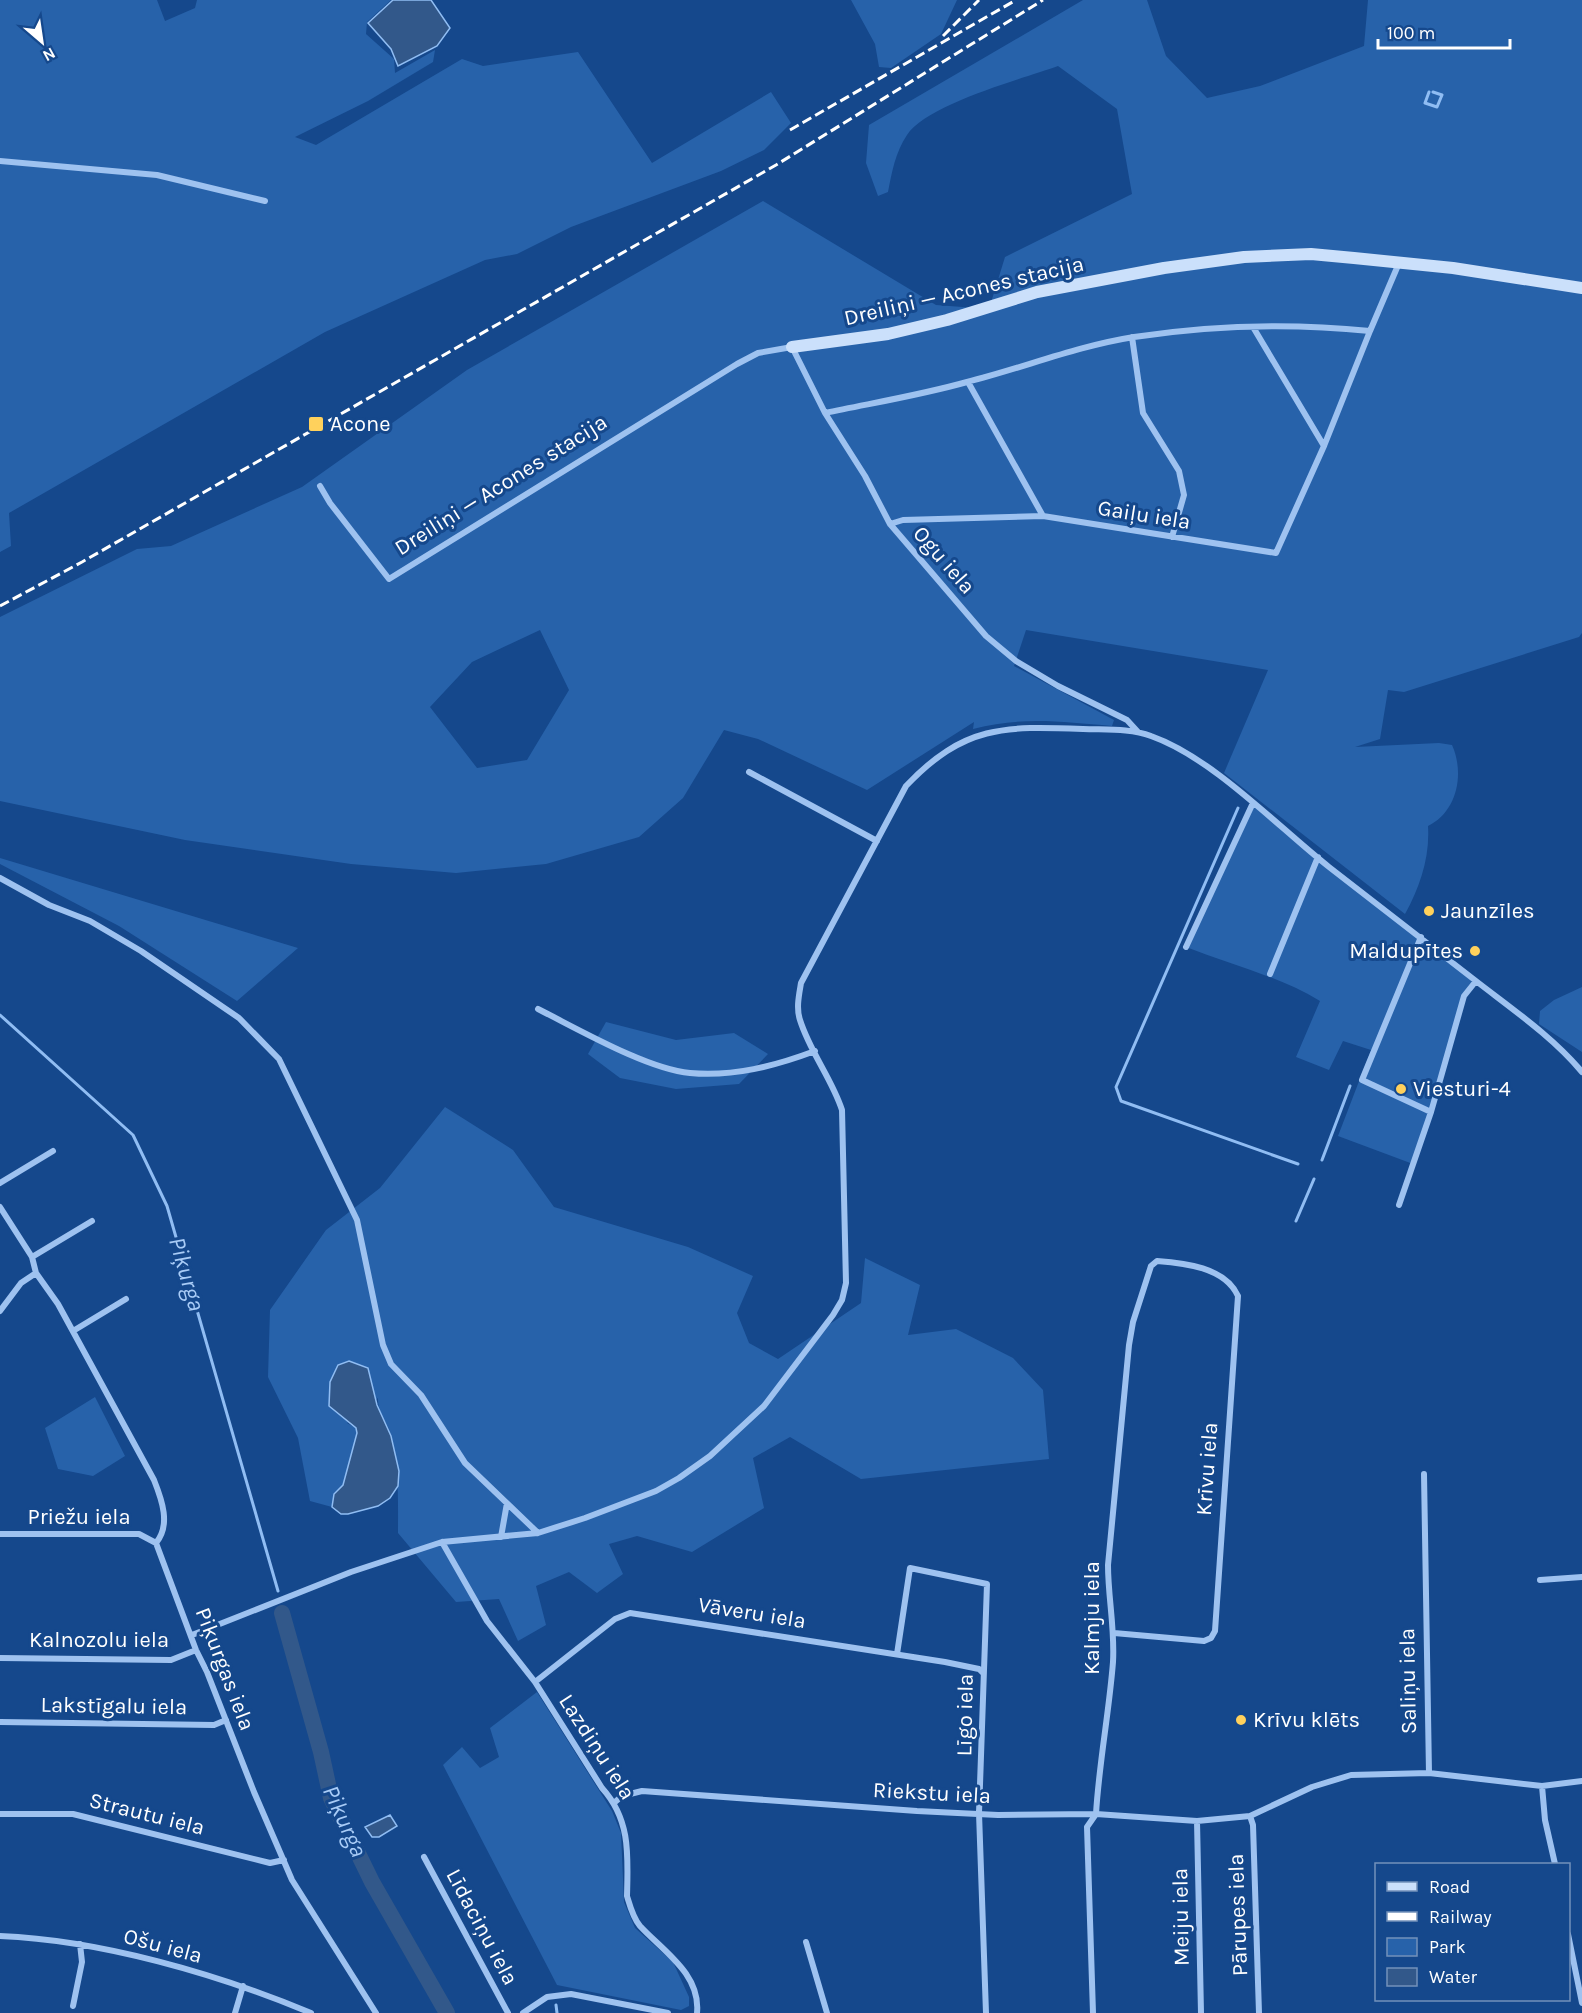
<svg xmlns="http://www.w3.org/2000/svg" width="1582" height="2013" viewBox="0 0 1582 2013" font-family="Karla,sans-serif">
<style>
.green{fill:#2762aa;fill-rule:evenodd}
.water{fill:#32588a;stroke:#90bdf3;stroke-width:1.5}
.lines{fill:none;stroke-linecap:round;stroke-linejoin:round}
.stream{stroke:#90bdf3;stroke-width:3}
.river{stroke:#32588a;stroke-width:16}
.street{stroke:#9ec2f0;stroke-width:6}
.secondary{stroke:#cbe0fb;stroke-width:12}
.rail{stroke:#fff;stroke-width:3;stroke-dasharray:10 4.5;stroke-linecap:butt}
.poi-dot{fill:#ffd15c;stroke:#15488c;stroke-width:2}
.labels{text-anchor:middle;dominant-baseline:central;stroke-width:6;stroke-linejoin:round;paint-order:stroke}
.street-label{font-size:22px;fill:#fff;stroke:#15488c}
.poi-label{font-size:22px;fill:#fff;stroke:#15488c;text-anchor:start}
.water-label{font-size:24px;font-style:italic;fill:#a9ccf7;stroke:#15488c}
</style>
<rect width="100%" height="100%" fill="#15488c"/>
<path class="green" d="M 0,0 L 157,0 L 165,21 L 195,8 L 197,0 L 391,0 L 367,22 L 366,34 L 394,59 L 395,73 L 435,50 L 433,62 L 368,101 L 295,137 L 316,145 L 462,59 L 483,66 L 578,52 L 652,163 L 771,92 L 791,123 L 764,150 L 721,171 L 571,227 L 517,254 L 485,260 L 325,332 L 9,513 L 11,546 L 0,552 Z
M 851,0 L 957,0 L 941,34 L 891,68 L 879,67 L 875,44 Z
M 1083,0 L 1147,0 L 1166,56 L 1207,98 L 1260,86 L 1364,46 L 1368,0 L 1582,0 L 1582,633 L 1579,637 L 1404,692 L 1388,690 L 1380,739 L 1355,747 L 1439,743 L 1452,745 C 1465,774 1457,812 1428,826 C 1430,857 1420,887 1405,914 L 1224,773 L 1268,670 L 1026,630 L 1014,666 L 1114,720 L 1112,726 C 1062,722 1023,716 973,729 L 974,722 L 867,790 L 758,739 L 724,730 L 683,798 L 639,837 L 546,864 L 456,873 L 351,864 L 185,840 L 0,801 L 0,617 L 137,549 L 171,546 L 302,487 L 467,370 L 763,201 L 936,305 L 989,309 L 1005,257 L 1132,194 L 1117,109 L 1058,66 C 1022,79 927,104 907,135 C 895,153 892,172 888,192 L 878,196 L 866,163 L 869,125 ZM 540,630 L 569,690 L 527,760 L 477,768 L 430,707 L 472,662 Z
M 1252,805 L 1476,981 L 1464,997 L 1413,1164 L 1338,1136 L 1371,1050 L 1343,1041 L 1329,1070 L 1296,1057 L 1320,1001 C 1279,976 1231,965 1186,947 Z
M 0,858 L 298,948 L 237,1001 L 119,926 L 0,864 Z
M 1582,987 L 1582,1052 L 1539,1024 L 1540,1011 L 1554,1000 Z
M 606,1022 L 676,1040 L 734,1033 L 768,1054 L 739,1084 L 676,1089 L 620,1078 L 588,1054 Z
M 445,1107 L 513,1150 L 554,1207 L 688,1247 L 753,1276 L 737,1313 L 749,1343 L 778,1359 L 861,1303 L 865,1258 L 920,1285 L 908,1335 L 956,1329 L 1013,1358 L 1043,1390 L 1049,1459 L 861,1479 L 790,1437 L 753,1458 L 764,1508 L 692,1552 L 637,1536 L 609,1544 L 623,1574 L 597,1593 L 569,1572 L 536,1586 L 546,1625 L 518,1641 L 499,1599 L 456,1602 L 398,1533 C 398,1501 399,1470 392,1438 C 389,1424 377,1413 378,1398 L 347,1423 L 356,1428 L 357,1433 L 343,1485 L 334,1494 L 332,1507 L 310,1501 L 298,1438 L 268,1377 L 270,1310 L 326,1230 L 380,1188 Z
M 95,1397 L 125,1456 L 93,1476 L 58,1469 L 45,1428 Z
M 537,1692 L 612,1811 L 621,1833 L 624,1902 L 635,1928 L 673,1962 L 689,1997 L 689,2006 L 681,2010 L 557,1985 L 443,1765 L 462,1747 L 480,1768 L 499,1757 L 490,1728 Z"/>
<path class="water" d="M 393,0 L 431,0 L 450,28 L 437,46 L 398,66 L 391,49 L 368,23 Z
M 349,1361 L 368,1368 L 377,1405 L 391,1436 L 399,1471 L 398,1486 L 390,1498 L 378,1506 L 348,1514 L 341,1514 L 332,1507 L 334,1494 L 343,1485 L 357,1433 L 356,1428 L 329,1406 L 330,1382 L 338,1365 Z
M 390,1815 L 397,1826 L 379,1837 L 372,1837 L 365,1827 Z"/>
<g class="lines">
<path class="stream" d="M 1429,92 L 1425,103 L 1437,107 L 1442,95 L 1433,92
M 1238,808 L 1116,1087 L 1121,1101 L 1298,1164
M 0,1015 L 133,1135 L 167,1206 L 278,1591
M 1322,1160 L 1350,1086
M 1296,1221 L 1314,1179
M 556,2005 L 557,2013"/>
<path class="river" d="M 282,1613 L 321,1752 L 331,1798 L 372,1882 L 447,2013"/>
<path class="street" d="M 0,161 L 157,175 L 265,201
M 1253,327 L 1324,446
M 1370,331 L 1399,263
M 1132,337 L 1143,413 L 1179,471 L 1184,495 L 1172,537
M 968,382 L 1043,516
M 825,413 C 872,403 921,395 967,382 C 1023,368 1077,346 1134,337 C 1212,325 1291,323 1370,331 L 1324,446 L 1276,553 L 1043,516 L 903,520 L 890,524
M 320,486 L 330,503 L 389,579 L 737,364 L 758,353 L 792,347 L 825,413 L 865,476 L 890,524 L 986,636 L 1016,661 L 1058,686 L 1127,720 L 1138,732
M 749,772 L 877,841
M 0,878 L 49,905 L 90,921 L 141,951 L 239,1018 L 279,1059 L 357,1220 L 383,1345 L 391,1364 L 421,1395 L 465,1463 L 538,1533
M 1421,937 L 1362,1080 L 1431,1112
M 1186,947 L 1252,805
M 1270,974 L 1318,857
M 538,1009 C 578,1029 647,1069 690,1073 C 733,1077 775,1066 815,1051
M 0,1183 L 53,1151
M 1399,1205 L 1431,1112 L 1464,996 L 1476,981
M 0,1207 L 32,1257 L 36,1273 L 58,1304 L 154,1480 C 162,1500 171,1525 156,1543
M 32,1257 L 92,1221
M 0,1311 L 21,1283 L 36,1273
M 73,1331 L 126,1299
M 1424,1474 L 1429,1773
M 0,1534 L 139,1534 L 156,1543
M 501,1537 L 507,1503
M 442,1542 L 487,1621 L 535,1682 L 602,1788 C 631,1820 628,1856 627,1896 C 630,1906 633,1918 640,1926 C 663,1951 701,1974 697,2013
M 156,1543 L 196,1650 L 207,1672 L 254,1792 L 292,1880 L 376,2013
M 1540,1580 L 1582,1577
M 192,1635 L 351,1572 L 442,1542 L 538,1533 L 585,1518 L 656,1491 L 679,1478 L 710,1456 L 764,1406 L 833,1315 L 842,1300 L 846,1283 L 842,1110 C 832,1079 810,1052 800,1020 C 796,1008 799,995 801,983 L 906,786 C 964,725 1004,726 1083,729 C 1105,730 1130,728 1151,736 C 1213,758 1277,826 1329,867 C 1378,905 1427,943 1476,981 C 1512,1009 1553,1037 1582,1072
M 897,1654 L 910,1568 L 987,1584 L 979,1813 L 986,2013
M 0,1658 L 171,1660 L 196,1650
M 535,1682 L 615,1619 L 630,1613 L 945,1662 L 979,1669 L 983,1673
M 0,1722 L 214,1725 L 226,1720
M 1542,1786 L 1545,1820 L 1555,1864
M 615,1802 L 622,1796 L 642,1791 L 917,1811 L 998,1815 L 1096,1814 L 1197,1821 L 1250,1816 L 1312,1787 L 1351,1775 L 1429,1773 L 1542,1786 L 1582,1781
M 0,1814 L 73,1814 L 270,1863 L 284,1860
M 1250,1816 L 1253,1825 L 1259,2013
M 1197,1821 L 1201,2013
M 424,1857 L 508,2013
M 1568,1934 L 1582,2003
M 0,1936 C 100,1940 218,1974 311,2013
M 806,1942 L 827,2013
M 73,2006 L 82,1962 L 80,1944
M 235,2013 L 243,1986
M 523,2013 L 547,1997 L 571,1994 L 668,2013
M 1093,2013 L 1087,1827 L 1096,1814 C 1099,1763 1109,1713 1113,1662 C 1115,1629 1108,1597 1108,1565 L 1129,1345 L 1133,1322 L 1151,1266 L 1157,1261 C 1184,1263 1225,1267 1238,1296 L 1215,1631 L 1211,1638 L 1204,1641 L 1114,1633"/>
<path class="secondary" d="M 792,347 L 888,334 L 947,320 L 1037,292 L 1164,268 L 1244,257 L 1311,254 L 1354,258 L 1453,268 L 1582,288"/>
<path class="rail" d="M 943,36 L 979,0
M 790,130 L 1016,0
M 0,606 L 82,562 L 776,165 L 1043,0"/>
</g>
<g class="poi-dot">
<rect x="308" y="416" width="16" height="16" rx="3"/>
<circle cx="1429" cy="911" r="6"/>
<circle cx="1475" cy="951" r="6"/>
<circle cx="1401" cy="1089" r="6"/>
<circle cx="1241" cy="1720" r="6"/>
</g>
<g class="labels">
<g class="street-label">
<text transform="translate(964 291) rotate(-13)">Dreiliņi — Acones stacija</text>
<text transform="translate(501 485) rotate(-32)">Dreiliņi — Acones stacija</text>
<text transform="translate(1144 515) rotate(9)">Gaiļu iela</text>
<text transform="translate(944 560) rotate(49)">Ogu iela</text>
<text transform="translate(1207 1469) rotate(-86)">Krīvu iela</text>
<text x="79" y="1517">Priežu iela</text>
<text transform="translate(752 1613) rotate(9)">Vāveru iela</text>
<text transform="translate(1092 1618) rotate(-90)">Kalmju iela</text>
<text x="99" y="1640">Kalnozolu iela</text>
<text transform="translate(225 1669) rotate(69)">Piķurgas iela</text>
<text transform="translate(1408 1681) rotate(-91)">Saliņu iela</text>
<text transform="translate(114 1706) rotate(1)">Lakstīgalu iela</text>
<text transform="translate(965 1715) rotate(-89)">Līgo iela</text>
<text transform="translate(597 1747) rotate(57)">Lazdiņu iela</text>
<text transform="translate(932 1793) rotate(3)">Riekstu iela</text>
<text transform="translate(147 1814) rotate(14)">Strautu iela</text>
<text transform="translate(1238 1915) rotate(-92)">Pārupes iela</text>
<text transform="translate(1181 1917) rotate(-91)">Meiju iela</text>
<text transform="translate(482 1927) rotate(62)">Līdaciņu iela</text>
<text transform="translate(163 1946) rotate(15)">Ošu iela</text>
</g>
<g class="poi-label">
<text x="330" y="424">Acone</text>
<text x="1441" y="911">Jaunzīles</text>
<text x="1463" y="951" text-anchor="end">Maldupītes</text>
<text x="1413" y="1089">Viesturi-4</text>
<text x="1253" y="1720">Krīvu klēts</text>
</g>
<g class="water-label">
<text transform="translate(187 1274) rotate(74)">Piķurga</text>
<text transform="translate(345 1821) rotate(66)">Piķurga</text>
</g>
</g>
<rect x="1375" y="1863" width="195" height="138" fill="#15488c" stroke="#7391ba" stroke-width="1.5"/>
<rect x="1387" y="1882" width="30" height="9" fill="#cbe0fb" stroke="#7391ba" stroke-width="1.5"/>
<text x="1429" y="1893" font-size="18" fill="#ffffff">Road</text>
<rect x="1387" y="1912" width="30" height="9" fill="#ffffff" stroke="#7391ba" stroke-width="1.5"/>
<text x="1429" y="1923" font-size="18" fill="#ffffff">Railway</text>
<rect x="1387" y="1938" width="30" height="18" fill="#2762aa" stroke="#7391ba" stroke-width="1.5"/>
<text x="1429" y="1953" font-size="18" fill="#ffffff">Park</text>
<rect x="1387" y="1968" width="30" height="18" fill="#32588a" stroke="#7391ba" stroke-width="1.5"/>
<text x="1429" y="1983" font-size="18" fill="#ffffff">Water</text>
<g transform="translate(42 42) rotate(151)" stroke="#15488c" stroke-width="4.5" paint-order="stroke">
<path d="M0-4.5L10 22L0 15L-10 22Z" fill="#ffffff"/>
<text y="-9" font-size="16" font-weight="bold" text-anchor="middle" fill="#ffffff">N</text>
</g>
<path d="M1378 39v9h132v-9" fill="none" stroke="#ffffff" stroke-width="3"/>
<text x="1387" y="39" font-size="18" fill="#ffffff" stroke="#15488c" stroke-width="4.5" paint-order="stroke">100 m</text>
</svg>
